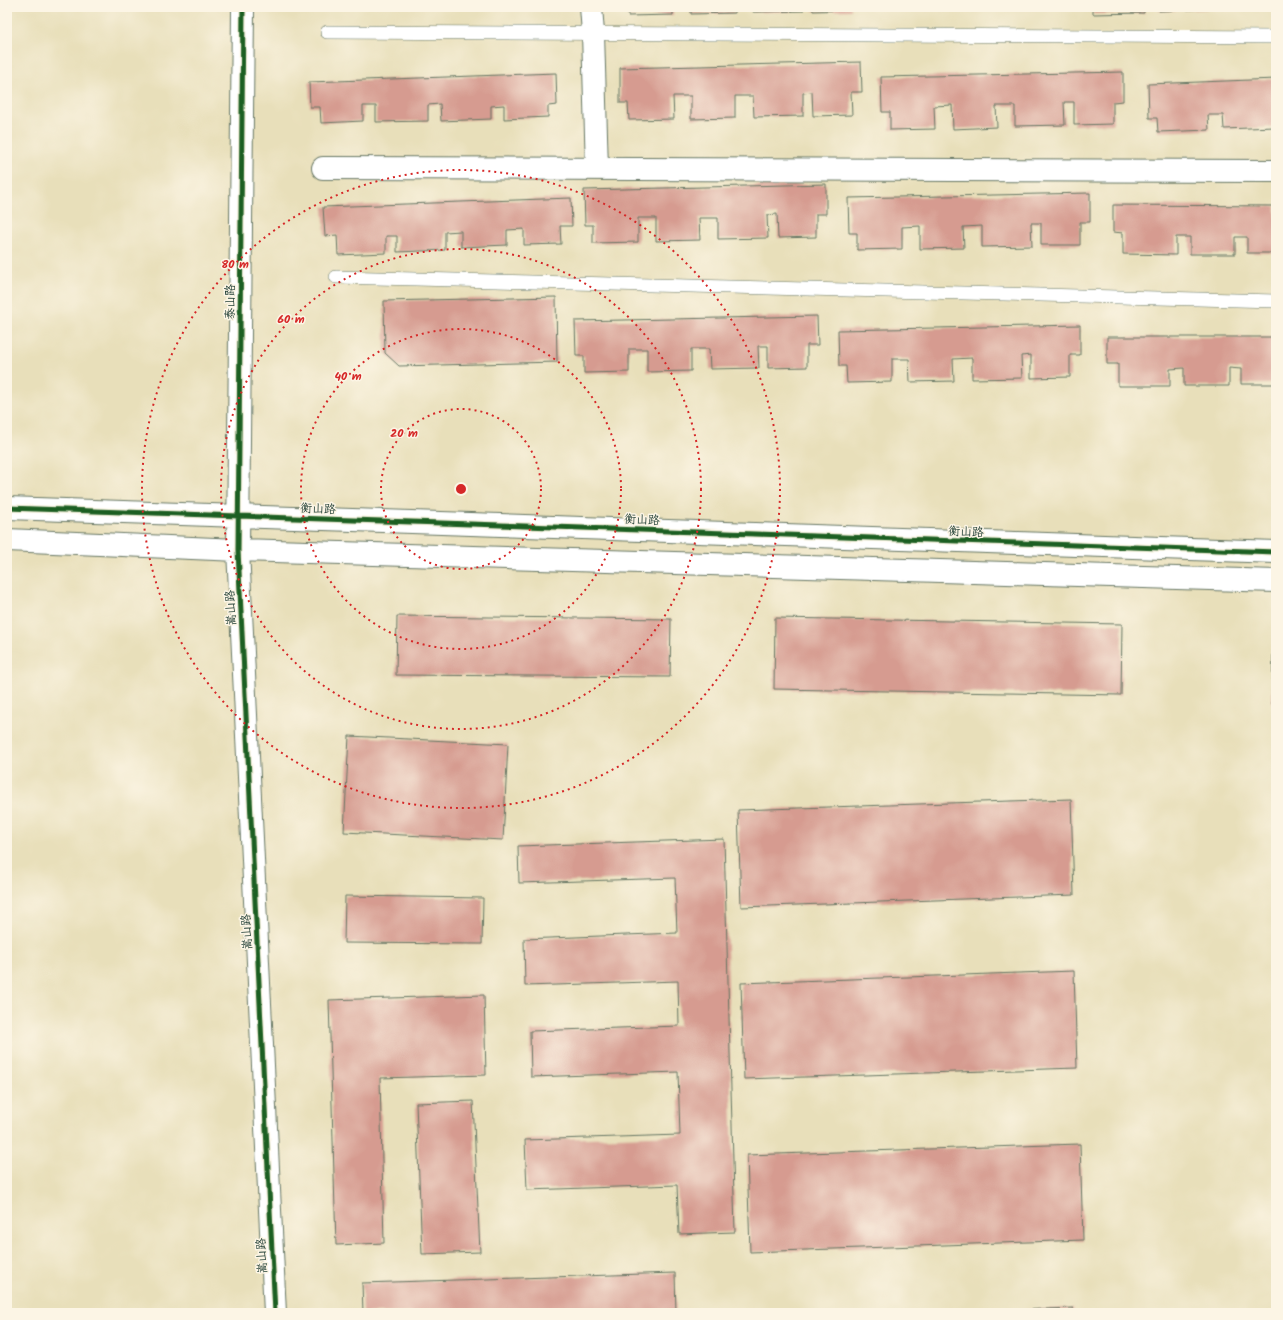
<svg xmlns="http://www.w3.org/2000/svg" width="1283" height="1320" viewBox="0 0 1283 1320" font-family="Kalam,'LXGW WenKai TC',sans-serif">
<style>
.building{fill:#d69b90}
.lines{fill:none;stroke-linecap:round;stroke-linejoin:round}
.service-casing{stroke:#657663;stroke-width:14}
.minor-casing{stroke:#657663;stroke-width:24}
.tertiary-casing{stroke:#657663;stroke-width:24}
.service{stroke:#fff;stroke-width:13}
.minor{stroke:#fff;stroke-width:22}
.tertiary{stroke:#fff;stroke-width:22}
.cycleway-casing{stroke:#fcf5e5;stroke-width:8}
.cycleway{stroke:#1b5e20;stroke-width:5}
.ring{fill:none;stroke:#d62828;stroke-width:2;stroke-dasharray:2 4}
.labels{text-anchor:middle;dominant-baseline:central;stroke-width:3;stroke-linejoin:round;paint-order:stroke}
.street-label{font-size:12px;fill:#1f3d34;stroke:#fcf5e5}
.centre{fill:#d62828;stroke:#fcf5e5;stroke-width:2}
.ring-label{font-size:12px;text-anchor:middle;font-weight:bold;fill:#d62828;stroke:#fcf5e5;stroke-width:3;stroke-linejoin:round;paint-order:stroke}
</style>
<rect width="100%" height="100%" fill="#fcf5e5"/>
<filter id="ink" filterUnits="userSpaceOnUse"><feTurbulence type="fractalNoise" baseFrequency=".025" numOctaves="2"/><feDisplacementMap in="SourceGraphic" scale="8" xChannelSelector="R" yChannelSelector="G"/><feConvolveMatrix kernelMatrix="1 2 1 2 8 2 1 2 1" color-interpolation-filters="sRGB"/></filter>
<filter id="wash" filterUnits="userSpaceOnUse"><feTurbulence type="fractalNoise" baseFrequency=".012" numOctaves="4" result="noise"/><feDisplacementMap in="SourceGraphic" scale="16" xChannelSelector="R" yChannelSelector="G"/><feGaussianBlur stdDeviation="0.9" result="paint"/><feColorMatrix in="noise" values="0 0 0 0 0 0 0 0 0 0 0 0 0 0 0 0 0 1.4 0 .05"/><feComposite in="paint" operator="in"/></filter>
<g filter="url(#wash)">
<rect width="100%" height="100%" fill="#e8dfba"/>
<g id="blocks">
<path class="building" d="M 628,7 L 673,7 L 673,15 L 628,16 Z
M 691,7 L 735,7 L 735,13 L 691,14 Z
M 753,7 L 803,7 L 803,11 L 753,12 Z
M 812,7 L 851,7 L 851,10 L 813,11 Z
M 1093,7 L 1144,7 L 1144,13 L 1093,14 Z
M 1159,7 L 1209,7 L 1209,9 L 1159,11 Z
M 861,62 L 862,92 L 851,92 L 852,115 L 813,116 L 812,92 L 803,93 L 803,116 L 754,117 L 753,96 L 735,96 L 735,118 L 691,119 L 691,96 L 673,96 L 674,119 L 629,120 L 628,103 L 620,103 L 620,68 Z
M 1123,72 L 1123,101 L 1113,102 L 1113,124 L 1074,125 L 1074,102 L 1064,102 L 1065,125 L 1015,126 L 1015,106 L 996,106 L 997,127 L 953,129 L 952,105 L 934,106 L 935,129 L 890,130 L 890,112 L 882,112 L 881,77 Z
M 556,73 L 557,105 L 548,106 L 548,117 L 504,119 L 504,105 L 491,106 L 491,119 L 441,121 L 440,104 L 428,105 L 428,121 L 376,122 L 376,106 L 363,106 L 363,121 L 321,123 L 320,107 L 310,107 L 309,82 Z
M 1276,79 L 1276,115 L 1274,115 L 1274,127 L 1224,129 L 1223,115 L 1208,115 L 1209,130 L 1158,132 L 1157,118 L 1149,118 L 1148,84 Z
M 826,184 L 826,214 L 816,214 L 816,237 L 778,238 L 777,214 L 767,215 L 768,238 L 718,239 L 718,218 L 699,218 L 700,240 L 656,241 L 656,218 L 638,218 L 638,242 L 593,243 L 593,225 L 585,225 L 584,190 Z
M 1090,193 L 1090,222 L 1080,222 L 1080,245 L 1041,245 L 1041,223 L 1031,223 L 1032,246 L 982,247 L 982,226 L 963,227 L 964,248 L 920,249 L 920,226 L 902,227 L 902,249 L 857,250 L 857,233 L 849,233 L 848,198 Z
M 571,198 L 572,226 L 560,226 L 561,244 L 524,245 L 524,229 L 507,230 L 507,245 L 461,247 L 461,231 L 445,232 L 445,250 L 397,252 L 397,236 L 386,236 L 386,253 L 338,255 L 337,235 L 325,236 L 323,207 Z
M 1113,205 L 1276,206 L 1276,253 L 1247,253 L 1247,237 L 1235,237 L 1235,254 L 1190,254 L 1190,237 L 1176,237 L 1176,255 L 1123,254 L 1123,233 L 1113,232 Z
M 556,297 L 557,362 L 399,366 L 385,353 L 384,301 Z
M 817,316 L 818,345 L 807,345 L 807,367 L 768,368 L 768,346 L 758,346 L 759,368 L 710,369 L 709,349 L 691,349 L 691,371 L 647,372 L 647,349 L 629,349 L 629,372 L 584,373 L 584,356 L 576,356 L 575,321 Z
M 1080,325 L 1080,355 L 1070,355 L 1070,377 L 1031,378 L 1031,355 L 1021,356 L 1022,378 L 972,379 L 972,358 L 953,359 L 954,381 L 910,382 L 909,359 L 892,359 L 892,382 L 847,383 L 846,366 L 839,366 L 838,330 Z
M 1107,337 L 1276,337 L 1276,384 L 1241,384 L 1241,369 L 1229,368 L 1229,386 L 1184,386 L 1184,368 L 1170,369 L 1170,386 L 1118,386 L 1118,364 L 1107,364 Z
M 397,616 L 671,619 L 670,677 L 396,675 Z
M 775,618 L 1122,624 L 1121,695 L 774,689 Z
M 1273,642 L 1276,642 L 1276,704 L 1272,704 Z
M 349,736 L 508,744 L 503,840 L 344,832 Z
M 1071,799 L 1074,895 L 741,907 L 738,810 Z
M 724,839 L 735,1232 L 679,1234 L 677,1185 L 527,1190 L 525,1140 L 680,1135 L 678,1072 L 531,1077 L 530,1031 L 679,1026 L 678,981 L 525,986 L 524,939 L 677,933 L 675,878 L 519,883 L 518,846 Z
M 345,896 L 483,898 L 482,944 L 344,943 Z
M 1074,971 L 1077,1068 L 744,1079 L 741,983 Z
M 484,995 L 486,1075 L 380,1078 L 384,1243 L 336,1245 L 329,1000 Z
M 473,1101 L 480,1252 L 422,1254 L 416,1103 Z
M 1080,1144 L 1083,1240 L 750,1252 L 747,1155 Z
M 675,1273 L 676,1313 L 363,1313 L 362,1283 Z
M 1073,1308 L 1074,1313 L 961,1313 L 961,1312 Z"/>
</g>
</g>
<g filter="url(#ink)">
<use href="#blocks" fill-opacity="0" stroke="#657663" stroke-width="1"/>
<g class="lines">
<g class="service-casing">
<path id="service" d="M 327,32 L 1276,37
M 336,277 L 1276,301"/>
</g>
<g class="minor-casing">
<path id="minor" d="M 591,7 L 593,33 L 597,169
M 323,168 L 1276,171"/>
</g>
<g class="tertiary-casing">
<path id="tertiary" d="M 243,7 L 238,550 L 275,1313
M 7,508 L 1276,552
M 7,540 L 238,550 L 1276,581"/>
</g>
<use href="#service" class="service"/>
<use href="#minor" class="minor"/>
<use href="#tertiary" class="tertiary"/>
<g class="cycleway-casing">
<path id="cycleway" d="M 243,7 L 238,550 L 275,1313
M 7,508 L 1276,552"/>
</g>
<use href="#cycleway" class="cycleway"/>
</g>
</g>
<g class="ring">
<circle cx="461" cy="489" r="80"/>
<circle cx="461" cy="489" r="160"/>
<circle cx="461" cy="489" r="240"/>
<circle cx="461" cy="489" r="319"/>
</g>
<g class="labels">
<g class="street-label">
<text transform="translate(230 302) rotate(-90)">泰山路</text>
<text transform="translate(318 509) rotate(2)">衡山路</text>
<text transform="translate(642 520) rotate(2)">衡山路</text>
<text transform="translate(966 532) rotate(2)">衡山路</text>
<text transform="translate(231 608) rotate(-93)">嵩山路</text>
<text transform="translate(247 932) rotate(-93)">嵩山路</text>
<text transform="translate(262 1256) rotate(-93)">嵩山路</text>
</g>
</g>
<circle cx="461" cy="489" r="6" class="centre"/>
<g class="ring-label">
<text x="235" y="268">80 m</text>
<text x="291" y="323">60 m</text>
<text x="348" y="380">40 m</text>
<text x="404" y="437">20 m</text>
</g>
<rect width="1283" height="1320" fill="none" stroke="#fcf5e5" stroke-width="24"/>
</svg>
